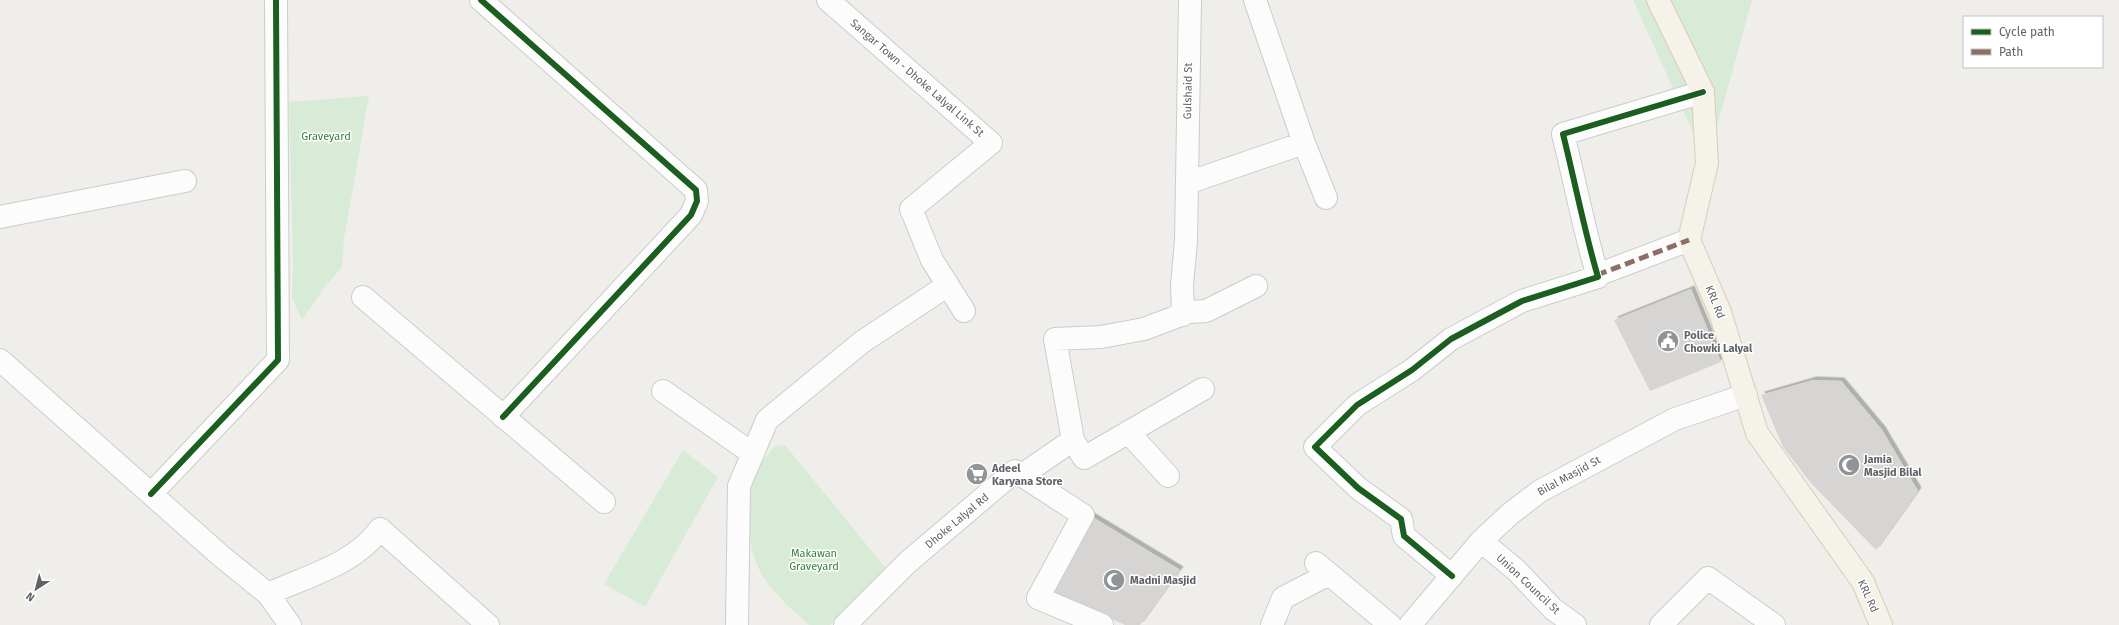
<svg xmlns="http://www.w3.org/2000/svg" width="2119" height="625" viewBox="0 0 2119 625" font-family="'Fira Sans',sans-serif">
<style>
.green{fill:#d8ebd6}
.building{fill:#d6d5d3;filter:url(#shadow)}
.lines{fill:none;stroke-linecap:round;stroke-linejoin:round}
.street-casing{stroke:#cbcccc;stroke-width:24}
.primary-casing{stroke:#d7ceb8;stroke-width:24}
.street{stroke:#fdfcfc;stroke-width:22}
.primary{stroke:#f4f2e9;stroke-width:22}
.quiet{stroke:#8d6e63;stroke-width:5;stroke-dasharray:10 5;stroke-linecap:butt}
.cycleway-casing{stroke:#fff;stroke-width:8}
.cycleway{stroke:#1b5e20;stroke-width:6}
.labels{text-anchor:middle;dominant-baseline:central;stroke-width:3;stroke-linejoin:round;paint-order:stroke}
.street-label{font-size:11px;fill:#5f6368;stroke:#fff}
.park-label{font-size:11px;fill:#348238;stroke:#fff}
.poi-label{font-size:11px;font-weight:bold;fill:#5f6368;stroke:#fff;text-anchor:start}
</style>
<defs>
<filter id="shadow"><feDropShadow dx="3.5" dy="-3.5" stdDeviation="0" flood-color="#0004"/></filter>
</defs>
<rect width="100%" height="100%" fill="#efeeea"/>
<path class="green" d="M 1633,0 L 1752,0 L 1707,163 Z
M 369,96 L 344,239 L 342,267 L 324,288 L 302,320 L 292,298 L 293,265 L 289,102 Z
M 785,445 L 889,572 L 830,625 L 809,625 C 794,611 778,598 766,581 C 745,552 743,497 760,466 C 764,459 770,453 775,446 Z
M 683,450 L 718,477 L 645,607 L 604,584 Z"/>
<path class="building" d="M 1691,289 L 1721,362 L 1650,391 L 1614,320 Z
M 1813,380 L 1841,381 L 1882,430 L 1918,491 L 1876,550 L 1810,482 L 1783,447 L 1761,395 Z
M 1089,515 L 1180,570 L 1140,625 L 1125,625 L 1051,591 Z"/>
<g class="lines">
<g class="street-casing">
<path id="street" d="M 481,0 L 696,190 L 697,201 L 691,215 L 503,417
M 828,0 L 991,143 L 911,209 L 932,260 L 964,311
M 1255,0 L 1304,143 L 1326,198
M 1187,183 L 1304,143
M 0,217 L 185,181
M 1597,275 L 1689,240
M 363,297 L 604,502
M 1183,315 L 1182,285 L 1186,241 L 1190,0
M 0,360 L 221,556 L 268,594 L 290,625
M 663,391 L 753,454
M 1128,432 L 1168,476
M 1073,440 L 1084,458 L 1203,389
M 1022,475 L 1073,440 L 1055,339 L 1101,337 L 1144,329 L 1189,312 L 1206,311 L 1256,286
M 151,494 L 278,360 L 276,0
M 1481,541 L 1516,570 L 1553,609 L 1575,625
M 1316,563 L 1390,625
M 1452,576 L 1404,536 L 1401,519 L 1358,488 L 1315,447 L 1357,405 L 1412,370 L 1451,339 L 1522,301 L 1598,277 C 1584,230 1575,182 1563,134 L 1703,92
M 268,594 C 307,576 354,565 380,529 L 488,625
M 737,625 L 739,486 L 767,420 L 862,342 L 948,285
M 845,625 L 908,562 L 1015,471 L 1083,515 L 1038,598 L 1102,625
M 1272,625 L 1283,598 L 1329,574
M 1410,625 L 1481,541 L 1510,514 L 1540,491 L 1675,419 L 1746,395
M 1661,625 L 1708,578 L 1774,625"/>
</g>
<g class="primary-casing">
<path id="primary" d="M 1658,0 L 1703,92 L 1707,163 L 1689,240 L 1720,312 L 1757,433 L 1863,582 L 1881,625"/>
</g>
<use href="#street" class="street"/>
<use href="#primary" class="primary"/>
<path class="quiet" d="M 1597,275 L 1689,240"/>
<g class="cycleway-casing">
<path id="cycleway" d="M 481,0 L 696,190 L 697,201 L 691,215 L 503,417
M 151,494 L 278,360 L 276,0
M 1452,576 L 1404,536 L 1401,519 L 1358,488 L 1315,447 L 1357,405 L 1412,370 L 1451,339 L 1522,301 L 1598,277 C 1584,230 1575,182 1563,134 L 1703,92"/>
</g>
<use href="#cycleway" class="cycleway"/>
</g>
<defs>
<g id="civic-disc" transform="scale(1.15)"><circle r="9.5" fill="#919496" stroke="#fff"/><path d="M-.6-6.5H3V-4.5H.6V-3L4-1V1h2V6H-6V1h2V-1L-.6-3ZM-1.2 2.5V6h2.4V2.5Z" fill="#fff"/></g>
<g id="mosque-disc" transform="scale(1.15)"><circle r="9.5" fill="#919496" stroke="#fff"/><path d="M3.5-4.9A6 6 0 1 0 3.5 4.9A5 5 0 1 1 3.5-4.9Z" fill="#fff"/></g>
<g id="supermarket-disc" transform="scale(1.15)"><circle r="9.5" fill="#919496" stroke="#fff"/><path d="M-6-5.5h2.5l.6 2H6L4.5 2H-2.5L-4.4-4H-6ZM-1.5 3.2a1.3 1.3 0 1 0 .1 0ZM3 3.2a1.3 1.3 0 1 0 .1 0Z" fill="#fff"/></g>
</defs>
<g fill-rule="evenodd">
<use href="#civic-disc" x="1668" y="341"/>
<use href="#mosque-disc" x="1849" y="465"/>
<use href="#supermarket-disc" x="977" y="474"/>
<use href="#mosque-disc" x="1114" y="580"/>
</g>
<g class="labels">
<g class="street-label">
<text transform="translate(917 78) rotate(41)">Sangar Town - Dhoke Lalyal Link St</text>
<text transform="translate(1188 91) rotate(-89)">Gulshaid St</text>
<text transform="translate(1715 302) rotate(68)">KRL Rd</text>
<text transform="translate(1569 476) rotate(-29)">Bilal Masjid St</text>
<text transform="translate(957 521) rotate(-40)">Dhoke Lalyal Rd</text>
<text transform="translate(1528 584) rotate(43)">Union Council St</text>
<text transform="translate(1868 596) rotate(65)">KRL Rd</text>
</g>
<g class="park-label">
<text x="326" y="136">Graveyard</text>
<text x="814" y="553">Makawan<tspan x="814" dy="13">Graveyard</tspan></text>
</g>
<g class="poi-label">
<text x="1684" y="335">Police<tspan x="1684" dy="13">Chowki Lalyal</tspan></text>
<text x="1864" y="459">Jamia<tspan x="1864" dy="13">Masjid Bilal</tspan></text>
<text x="992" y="468">Adeel<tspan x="992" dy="13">Karyana Store</tspan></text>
<text x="1130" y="580">Madni Masjid</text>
</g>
</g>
<rect x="1963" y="16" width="140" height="52" fill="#ffffff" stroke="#bfc1c3"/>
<rect x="1971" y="29" width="20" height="6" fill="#1b5e20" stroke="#bfc1c3"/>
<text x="1999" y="36" font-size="12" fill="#5f6368">Cycle path</text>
<rect x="1971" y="49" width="20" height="6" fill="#8d6e63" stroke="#bfc1c3"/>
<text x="1999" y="56" font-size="12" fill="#5f6368">Path</text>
<g transform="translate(36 589) rotate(216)" stroke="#ffffff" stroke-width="3" paint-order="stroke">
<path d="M0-3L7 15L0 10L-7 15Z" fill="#5f6368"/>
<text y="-6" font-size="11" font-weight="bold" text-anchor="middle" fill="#5f6368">N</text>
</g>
</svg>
